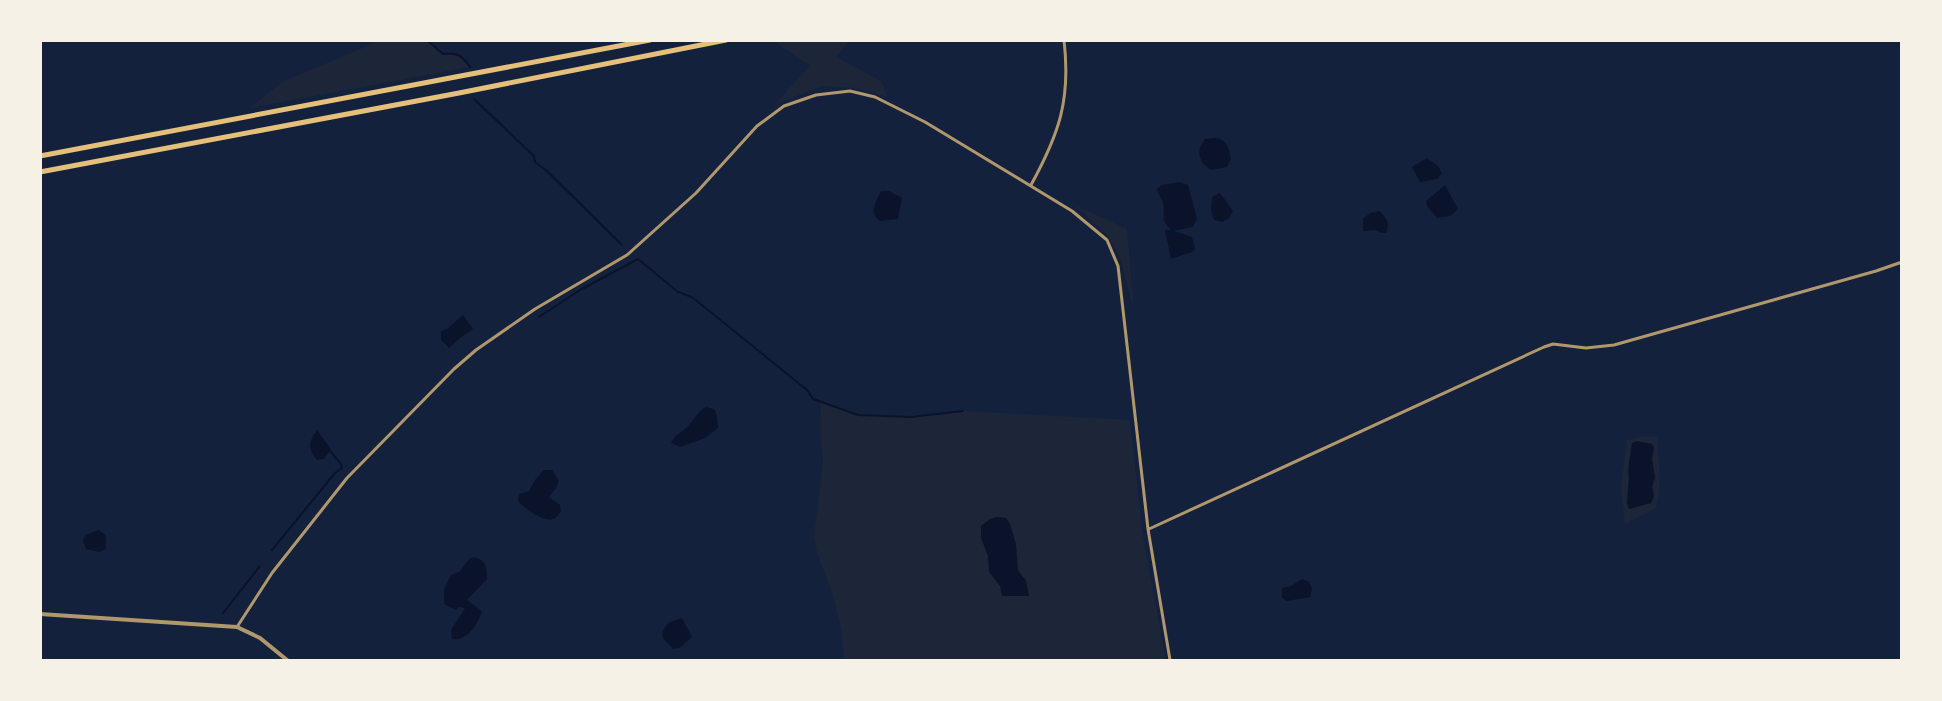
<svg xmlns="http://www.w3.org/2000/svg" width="1942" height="701" viewBox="0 0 1942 701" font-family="Merriweather,serif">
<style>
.green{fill:#1d2539;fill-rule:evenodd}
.water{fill:#0b132b}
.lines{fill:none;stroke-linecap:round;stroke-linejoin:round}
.stream{stroke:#0b132b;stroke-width:2}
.minor{stroke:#b1986c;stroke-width:3}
.tertiary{stroke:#b1986c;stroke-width:4}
.motorway{stroke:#e5c07b;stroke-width:5}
</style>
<rect width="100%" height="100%" fill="#14213d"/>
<path class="green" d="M 379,41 L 427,41 L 443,54 C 456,53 462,55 470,67 L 250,108 L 282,82 Z
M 774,41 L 849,41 L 836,57 L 881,81 L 888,97 L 855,88 L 822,86 L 774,105 L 810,66 Z
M 1075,205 L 1127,229 L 1134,311 L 1120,257 L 1107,235 Z
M 821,403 L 858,415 L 911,417 L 963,411 L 1130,420 L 1142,530 L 1166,660 L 844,660 L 841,629 L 833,595 L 817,553 L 814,537 L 823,462 L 820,430 Z
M 1642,437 L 1657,437 C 1659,464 1662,482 1656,508 L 1625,524 L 1621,488 L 1627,440 ZM 1637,441 L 1642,442 L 1653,453 L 1652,459 L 1655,478 L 1652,488 L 1654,496 L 1651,503 L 1629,508 L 1627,503 L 1629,477 C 1627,468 1631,449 1637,441 Z"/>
<path class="water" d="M 1214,138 C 1227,138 1229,148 1231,159 L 1227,167 L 1211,170 C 1199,162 1195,152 1205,139 Z
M 1427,158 L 1438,166 L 1442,173 L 1437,179 L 1420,182 L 1412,167 Z
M 1180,182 L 1188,185 L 1197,218 L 1193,227 L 1174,231 L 1192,237 L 1195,249 L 1192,252 L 1171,259 L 1165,230 L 1171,230 C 1159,219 1166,216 1163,203 C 1162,198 1158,195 1157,189 L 1162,185 Z
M 1445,185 L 1458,209 L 1450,216 L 1437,218 L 1427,206 L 1426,201 Z
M 881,191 L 889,191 L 902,198 L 898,219 L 880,221 C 868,213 876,202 881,191 Z
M 1220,193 L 1233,211 L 1229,218 L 1222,222 L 1214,220 L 1211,210 L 1212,197 Z
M 1379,211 C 1386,217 1391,223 1386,233 L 1381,233 L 1375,230 L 1363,231 L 1363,219 L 1370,213 Z
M 463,315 L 473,329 L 460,338 L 449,348 L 441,340 L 441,331 L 447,329 Z
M 706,407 L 714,409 L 717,415 L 718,428 L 705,438 L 680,447 L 671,443 C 675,435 679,434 685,429 C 693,422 697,412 706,407 Z
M 317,430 L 331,449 L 324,459 L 317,460 C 308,449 308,442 317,430 Z
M 1637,441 L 1652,444 L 1654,447 L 1652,459 L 1655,478 L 1652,487 L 1654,496 L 1651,503 L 1629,509 L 1627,503 L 1629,477 C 1627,471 1631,451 1632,443 Z
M 544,470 L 552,470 L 559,481 L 556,488 L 549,497 L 560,505 L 561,512 C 559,514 556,518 554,519 C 544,523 524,508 518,501 L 519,494 L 529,491 L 535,480 Z
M 996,517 L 1006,518 L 1010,524 L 1016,544 L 1018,570 L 1026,581 L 1029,596 L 1002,596 L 1000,586 L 989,572 L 988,556 L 981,538 L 981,526 L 990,519 Z
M 99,530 C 111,538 104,538 106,549 L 99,552 L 86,549 L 83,541 L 85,535 Z
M 475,557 C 487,562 487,567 487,579 L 467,600 L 482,611 C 478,624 467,642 452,639 L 451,630 L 465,608 L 459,607 L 456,610 L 444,604 L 444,590 L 451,575 L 459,572 L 470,558 Z
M 1302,579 L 1309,582 L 1312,589 L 1310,597 L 1287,601 L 1282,598 L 1282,588 L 1291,586 Z
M 682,618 L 692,637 L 679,648 L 673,649 L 663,638 L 662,632 L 668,623 Z"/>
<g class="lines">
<path class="stream" d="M 427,40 L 443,54 C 456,52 462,55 470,67
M 474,99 L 534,156 L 535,162 L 547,171 L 622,245
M 539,317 L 580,290 L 638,259 L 678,292 L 692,297 L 807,390 L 813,399 L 858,415 L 911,417 L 963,411
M 272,550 L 335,473 L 342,468 L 341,464 L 330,451
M 223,613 L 260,566"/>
<path class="minor" d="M 1031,185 C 1059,134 1071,100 1064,40
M 1149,529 L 1544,347 L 1553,344 L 1586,348 L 1614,345 L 1876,271 L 1902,262
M 237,627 L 272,573 L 347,478 L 454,369 L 476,350 L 535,309 L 627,255 L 696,193 L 757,126 L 784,106 L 816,95 L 850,91 L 875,97 L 925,122 L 1072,211 L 1107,240 L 1118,266 L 1148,529 L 1170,660"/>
<path class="tertiary" d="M 40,614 L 237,627 L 260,638 L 287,660"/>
<path class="motorway" d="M 40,156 L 650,40
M 40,172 L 459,93 L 726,40"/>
</g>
<rect width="1942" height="701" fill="none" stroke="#f6f1e7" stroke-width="84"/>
</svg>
